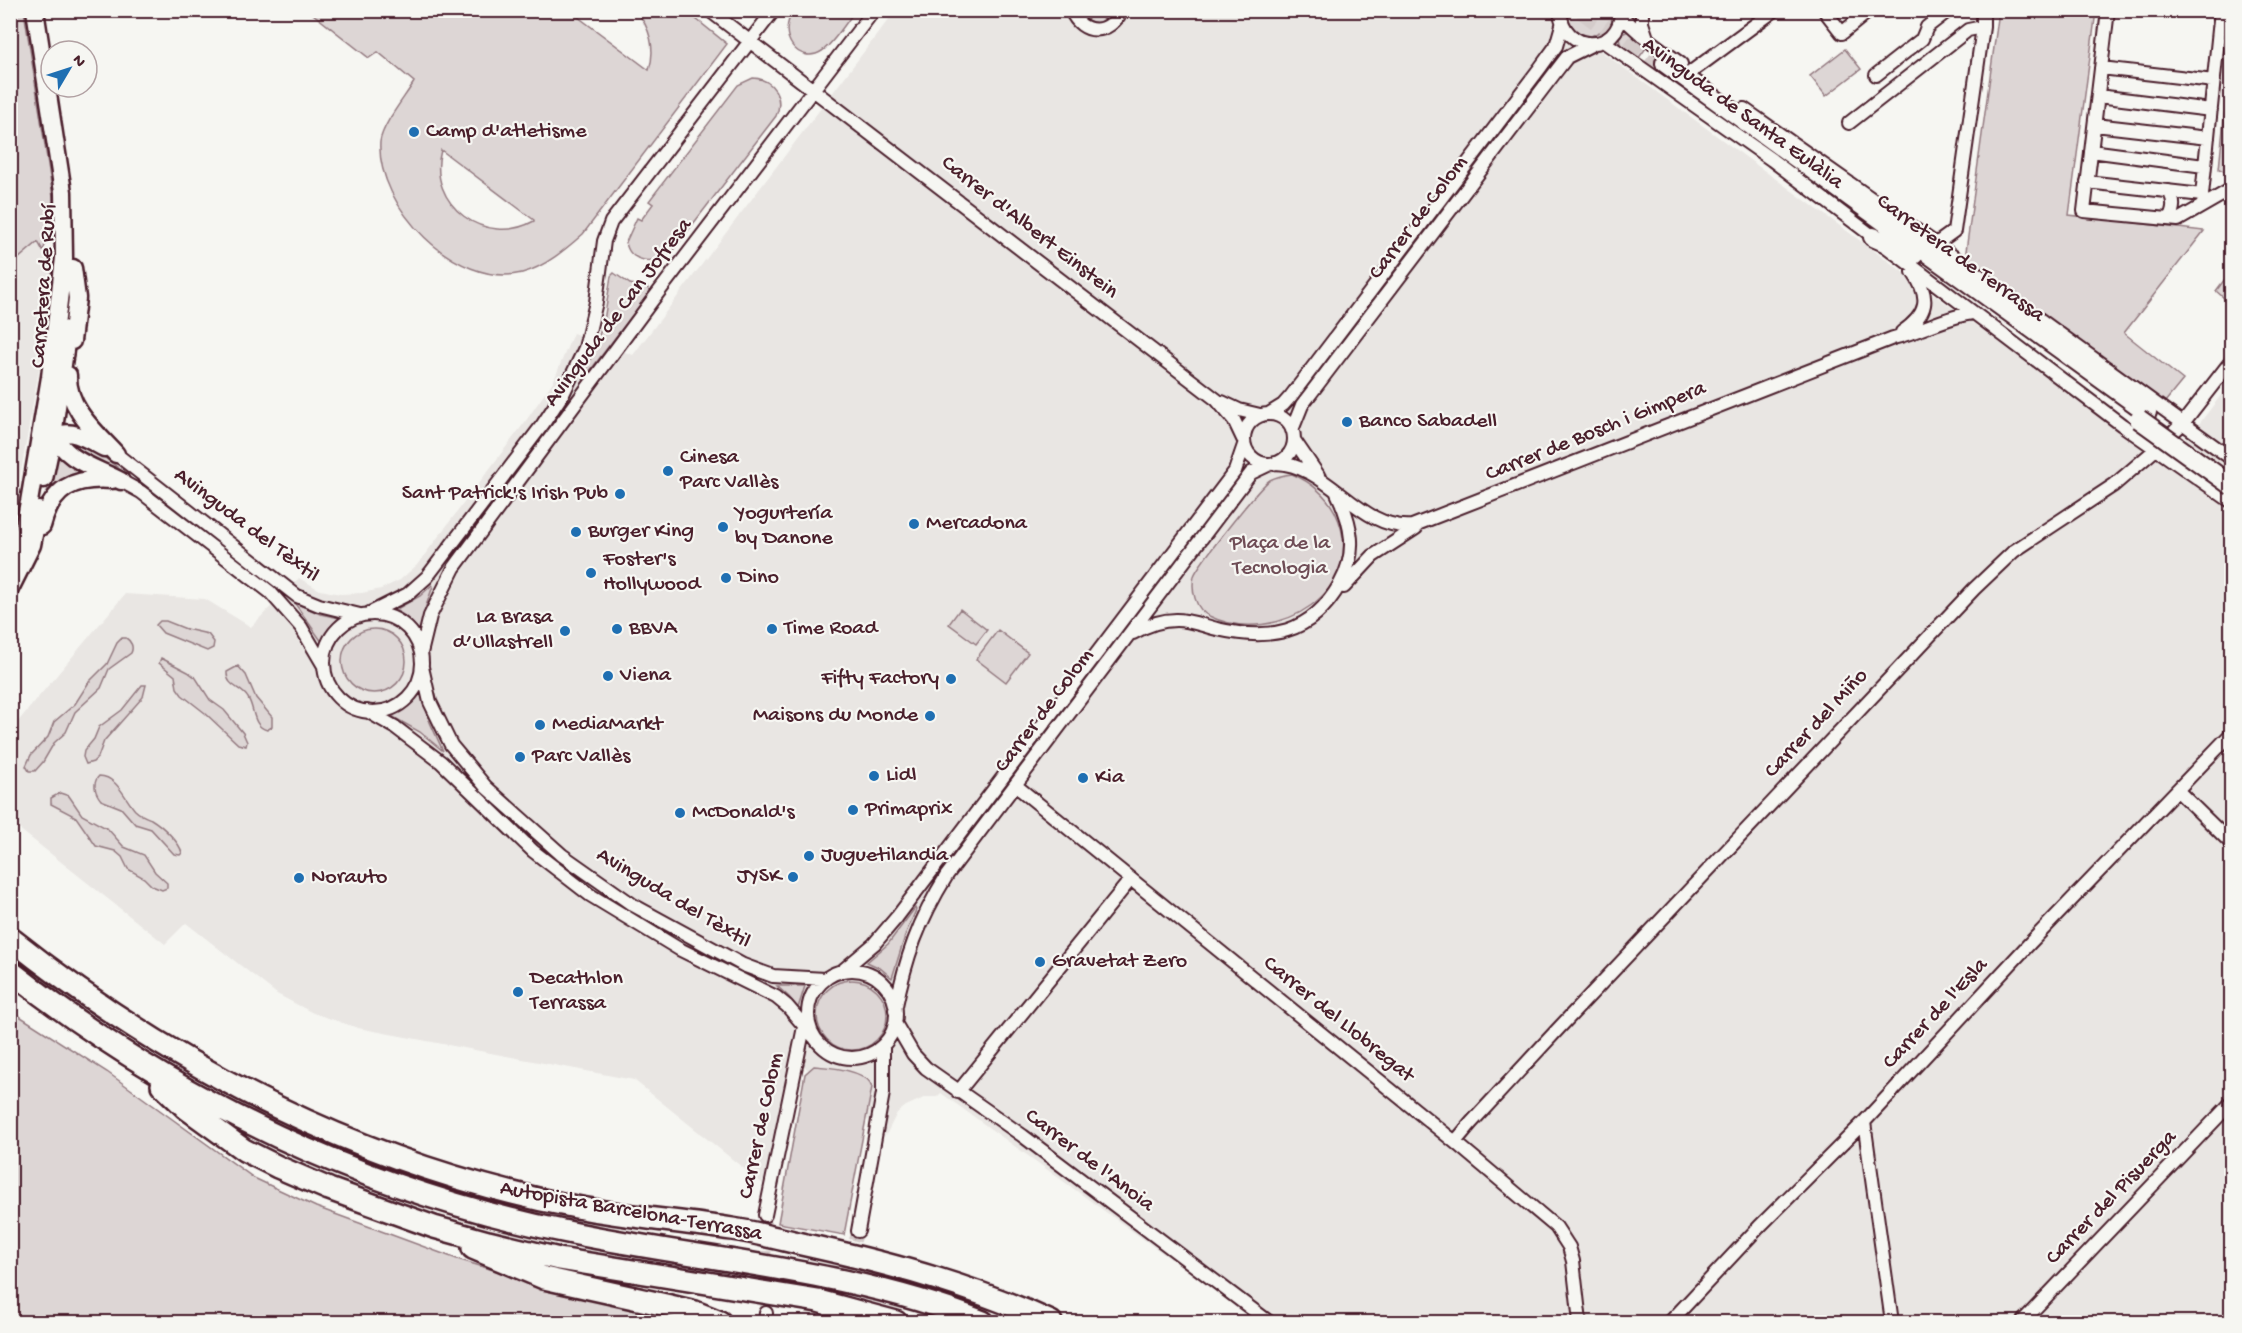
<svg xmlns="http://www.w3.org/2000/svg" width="2242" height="1333" viewBox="0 0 2242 1333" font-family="'Gochi Hand',sans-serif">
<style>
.built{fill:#e9e6e3}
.green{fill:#ddd6d5;stroke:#947a80;stroke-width:1.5;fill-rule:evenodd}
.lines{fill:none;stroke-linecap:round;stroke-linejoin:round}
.minor-tunnel{stroke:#d4cbca;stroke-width:12;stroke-dasharray:12 6;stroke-linecap:butt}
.primary-tunnel{stroke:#d4cbca;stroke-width:18;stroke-dasharray:18 9;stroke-linecap:butt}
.minor-casing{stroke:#4a1f2b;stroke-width:16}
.secondary-casing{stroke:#4a1f2b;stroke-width:21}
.primary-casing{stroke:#4a1f2b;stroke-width:22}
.motorway-casing{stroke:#4a1f2b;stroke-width:26}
.minor{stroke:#f6f6f2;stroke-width:12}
.secondary{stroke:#f6f6f2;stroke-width:16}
.primary{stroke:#f6f6f2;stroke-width:18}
.motorway{stroke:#f6f6f2;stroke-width:21}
.primary-bridge-casing{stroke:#4a1f2b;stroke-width:22;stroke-linecap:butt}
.primary-bridge{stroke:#f6f6f2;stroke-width:18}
.poi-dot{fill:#1f6fb2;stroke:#f6f6f2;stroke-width:2}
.labels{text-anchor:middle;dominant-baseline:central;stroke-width:4.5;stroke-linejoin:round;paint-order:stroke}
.street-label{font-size:22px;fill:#4a1f2b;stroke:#f6f6f2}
.poi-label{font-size:22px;fill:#4a1f2b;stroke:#f6f6f2;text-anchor:start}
.park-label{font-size:22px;fill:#6f4d56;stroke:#f6f6f2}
</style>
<rect width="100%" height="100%" fill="#f6f6f2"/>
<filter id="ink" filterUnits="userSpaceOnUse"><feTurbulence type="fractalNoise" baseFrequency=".0167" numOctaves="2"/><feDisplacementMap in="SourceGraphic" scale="12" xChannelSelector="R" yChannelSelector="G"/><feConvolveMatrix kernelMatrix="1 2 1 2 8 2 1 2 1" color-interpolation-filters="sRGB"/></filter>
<g filter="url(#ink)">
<path class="built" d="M 895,11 L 1546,11 L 2163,462 L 2199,424 L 2231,382 L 2231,1322 L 1258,1322 L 941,1093 L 937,1097 L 926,1097 L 906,1106 L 897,1113 L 886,1135 L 792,1056 L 763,1184 L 634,1080 L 358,1028 L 313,1013 L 277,994 L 186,923 L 165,944 L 13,824 L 10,816 L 10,731 L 125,594 L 205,599 L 251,627 L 299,578 L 320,590 L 341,594 L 362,593 L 381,589 L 400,580 L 417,565 L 525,422 L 554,380 L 573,333 L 633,355 Z
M 38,242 L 56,275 L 11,527 L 11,265 Z"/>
<path class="green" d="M 11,10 L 24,11 L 53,197 L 52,225 L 43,251 L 38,242 L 11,265 Z
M 308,10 L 570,11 L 649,70 C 656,49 650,27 636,11 L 686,11 L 727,44 L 583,234 C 566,249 545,267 522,273 C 456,289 376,206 380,142 C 382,125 405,97 414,82 L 378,52 L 369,58 ZM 441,150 L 534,220 L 534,221 C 486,248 426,205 441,150 Z
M 794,11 L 794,10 L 855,11 C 847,21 833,44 822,51 C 799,66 775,35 794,11 Z
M 1078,11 L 1116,11 C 1105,26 1089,27 1078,11 Z
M 1568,11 L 1613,11 L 1611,23 L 1606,29 L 1591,36 C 1576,34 1568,25 1568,11 Z
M 1999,11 L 2096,11 L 2069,215 L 2204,231 L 2124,333 L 2183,380 L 2165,402 L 1972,263 L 1966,251 Z
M 1628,31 L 1649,44 L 1638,59 C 1629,53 1616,47 1620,35 Z
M 1845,49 L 1861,69 L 1826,96 L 1810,76 Z
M 2230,58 L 2231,58 L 2231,174 L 2219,169 Z
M 753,78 C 774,79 784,98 776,116 L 670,254 C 656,265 629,263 626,242 L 636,220 L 637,218 L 641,220 L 653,204 L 649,201 L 738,85 Z
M 2231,271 L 2231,304 L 2216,291 Z
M 614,273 L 630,284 L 647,287 L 650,292 L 583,380 L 604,321 L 611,276 Z
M 70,441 L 93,449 L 121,470 L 120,472 L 89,461 L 68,443 Z
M 54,450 L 84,474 L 54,487 L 47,493 Z
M 1292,474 C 1311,482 1325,493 1335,512 C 1373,589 1276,649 1209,616 C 1195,609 1191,590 1194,576 C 1197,566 1260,486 1270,480 C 1277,476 1284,475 1292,474 Z
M 432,585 L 433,586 L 426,606 L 420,631 L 405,616 L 395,610 L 420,596 Z
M 298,604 L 320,614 L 340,618 L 328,629 L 322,642 L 296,605 Z
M 960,609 L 987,630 L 976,644 L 949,624 Z
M 160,621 L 166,621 L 186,629 L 208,634 L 214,642 L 213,648 L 207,651 L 163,633 L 156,625 Z
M342 661a32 32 0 1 1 64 0a32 32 0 1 1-64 0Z
M 998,630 L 1028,653 L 1006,682 L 976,659 Z
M 122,638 L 126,638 C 131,641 134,647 131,653 L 109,669 L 101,688 L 75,712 L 66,732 L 54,743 L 43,762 L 35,771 L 29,771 L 26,766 L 31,755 L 48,737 L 54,722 L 75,704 L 89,682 L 107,664 L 117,643 Z
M 161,658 L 188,672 L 196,678 L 210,700 L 224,710 L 243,733 L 247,742 L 246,746 L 238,744 L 205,713 L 182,695 L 177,688 L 175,676 L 159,663 Z
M 238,666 L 246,675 L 256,698 L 272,717 L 272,727 L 267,730 C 252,726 255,709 248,698 C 242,687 226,687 227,672 Z
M 142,685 L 146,685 L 143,697 L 104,741 L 98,757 L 93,762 L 86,764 L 83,757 L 84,751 L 94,739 L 99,727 L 122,710 Z
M 421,690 L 429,720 L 443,751 L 420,732 L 388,714 L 405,707 Z
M 99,776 C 117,776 125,799 135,810 C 140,815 146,817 151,819 C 161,825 180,842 182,853 L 180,855 L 174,854 L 151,829 L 135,824 L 121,808 L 101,800 C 95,793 92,783 99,776 Z
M 60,793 L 69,796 L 82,815 L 108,829 L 124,847 L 144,855 L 155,872 L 167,883 L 167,888 L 162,890 L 152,886 L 144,878 L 128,869 L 122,857 L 115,851 L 96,846 L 76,817 L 51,804 L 51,798 Z
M 915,908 L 916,910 L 906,933 L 892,978 L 880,968 L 867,962 L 888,944 Z
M817 1015a35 35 0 1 1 70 0a35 35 0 1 1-70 0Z
M 777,986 L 805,986 L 798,1008 L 789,997 Z
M 10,1010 L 107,1072 L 254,1178 L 316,1207 L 457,1259 L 553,1288 L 694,1322 L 11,1322 Z
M 814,1066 C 829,1067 868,1070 872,1087 L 844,1235 L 778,1223 L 805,1074 Z"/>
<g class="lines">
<path class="minor-tunnel" d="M 765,1215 L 766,1313
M 832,1309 L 858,1231"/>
<path class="primary-tunnel" d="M 1582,10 L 1661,70"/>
<g class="minor-casing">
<path id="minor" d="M 709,10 L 1217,400 L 1234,420 L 1243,439
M 1071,10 C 1082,37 1110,35 1122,10
M 1560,10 C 1562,54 1620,54 1621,12
M 1642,10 L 1642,23 L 1647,38
M 1824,10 L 1842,33 L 1870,10
M 2108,10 L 2084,211 L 2178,220 L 2232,189
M 1621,16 L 1642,35 L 1681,64
M 1603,41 L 1772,160 L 2122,425 L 2232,502
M 2101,68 L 2214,81
M 1691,72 L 1775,10
M 1876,75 L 1922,39 L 1927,27 L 1949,10
M 2098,96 L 2211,110
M 1744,109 L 1936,244 L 2232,459
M 1849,123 L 1968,30 L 1983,27
M 2095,125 L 2208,138
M 2091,151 L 2204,166
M 2087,182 L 2202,195
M 2204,204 L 2202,195 L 2221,10
M 2169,219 C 2174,209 2175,202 2169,191
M 1936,244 L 1954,231 L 1983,27 L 1983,10
M 1902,332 C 1928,314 1931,298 1913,272
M 1222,402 L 1239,410 L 1260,415
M 1270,413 L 1283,405 L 1291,396 L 1540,68 L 1556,46 L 1562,25
M1244 439a25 25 0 1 1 50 0a25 25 0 1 1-50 0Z
M 1292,430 L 1302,405 L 1557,70 L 1567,57 L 1593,44
M 1294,440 L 1318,475
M 116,454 L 297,596 L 319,605 L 360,615
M 1275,463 C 1329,464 1358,530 1412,526 L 1893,338 C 1920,332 1945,317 1972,313
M 121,481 L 141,492 L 270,592 L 301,627 L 324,666
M 1344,587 L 1373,556 L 1416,528
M 368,614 L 408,594 L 427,577 L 543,424 L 564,392 L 585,348 L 596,302 L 604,241 L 611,222 L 774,10
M324 663a49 49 0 1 1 98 0a49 49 0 1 1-98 0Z
M 1133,633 C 1147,625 1160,620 1176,620 C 1190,620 1204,626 1217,629 C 1269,641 1311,635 1340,584 C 1358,552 1352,524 1337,493
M 421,653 L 430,616 L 454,568 L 651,302 L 874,10
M 422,667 L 430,702 L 451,745 L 486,787 L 562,855 L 633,905 L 743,965 L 773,976 L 825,979
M 367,711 L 395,727 L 441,762 L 533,851 L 590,895 L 679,949 L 776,997 L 787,1006 L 814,1037
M 1015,785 L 1455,1142 L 1556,1227 L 1569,1247 L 1573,1261 L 1580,1322
M 2177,790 L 2232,844
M808 1014a44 44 0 1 1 88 0a44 44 0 1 1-88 0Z
M 842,971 L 874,944 L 897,917 L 1235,471 L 1244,445
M 895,1010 C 906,957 918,922 947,875 L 1251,473 L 1270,464
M 895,1023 L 913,1054 L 926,1068 L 1023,1136 L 1269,1322
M 958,1092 L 1131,879
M 1864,1122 L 1892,1322
M 1455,1142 L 1471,1123 L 1559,1028 L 1974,589 L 2014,551 L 2114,485 L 2156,449 L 2183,423 L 2232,360
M 765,1215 L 805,1022
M 858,1231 L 883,1093 L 883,1045
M 830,1313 L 831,1322
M 765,1322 L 766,1313
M 1670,1322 L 1759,1227 L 1864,1122 L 2030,943 L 2232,733
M 2022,1322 L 2232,1102"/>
</g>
<g class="secondary-casing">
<path id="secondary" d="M 72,341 L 77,298 L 73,268
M 68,375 C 67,408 95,431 116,454
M 51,431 C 67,462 93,466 121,481
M 47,443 C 65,423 85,438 104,448
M 44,479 L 53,436 L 68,329
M 42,526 C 52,488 73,477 112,480
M 10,562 L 23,531 L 29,502 L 50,377 L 64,258 L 63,192 L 35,10
M 10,589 L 32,545 L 39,510"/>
</g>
<g class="primary-casing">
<path id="primary" d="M 1665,63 L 2147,412
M 1873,237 L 1914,255"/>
</g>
<g class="motorway-casing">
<path id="motorway" d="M 10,938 C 176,1070 367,1167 576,1207 C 627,1217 680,1221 732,1229 C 760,1233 787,1241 815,1247 C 896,1265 975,1287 1051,1322
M 10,971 C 176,1102 370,1194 577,1234 C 713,1261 854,1271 983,1322
M 162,1085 L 186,1108 L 244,1150 L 278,1167 L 329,1189 L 434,1227 L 488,1242 L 559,1259 L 818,1301 L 896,1322
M 473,1248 L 544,1278 L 670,1306 L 695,1312 L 720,1322"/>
</g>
<use href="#minor" class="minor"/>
<use href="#secondary" class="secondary"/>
<use href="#primary" class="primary"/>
<use href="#motorway" class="motorway"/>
<g class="primary-bridge-casing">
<path id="primary-bridge" d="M 2139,419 L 2232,486"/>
</g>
<use href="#primary-bridge" class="primary-bridge"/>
</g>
</g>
<g class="poi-dot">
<circle cx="414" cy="132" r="6"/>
<circle cx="1347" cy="422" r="6"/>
<circle cx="668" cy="471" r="6"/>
<circle cx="620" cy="494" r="6"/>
<circle cx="914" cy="524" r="6"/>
<circle cx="723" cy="527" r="6"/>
<circle cx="576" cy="532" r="6"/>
<circle cx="591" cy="573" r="6"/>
<circle cx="726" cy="578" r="6"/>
<circle cx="617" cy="629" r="6"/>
<circle cx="772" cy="629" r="6"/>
<circle cx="565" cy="631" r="6"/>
<circle cx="608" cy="676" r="6"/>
<circle cx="951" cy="679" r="6"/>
<circle cx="930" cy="716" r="6"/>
<circle cx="540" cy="725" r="6"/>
<circle cx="520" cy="757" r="6"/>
<circle cx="874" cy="776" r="6"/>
<circle cx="1083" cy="778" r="6"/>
<circle cx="853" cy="810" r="6"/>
<circle cx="680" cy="813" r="6"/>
<circle cx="809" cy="856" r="6"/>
<circle cx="793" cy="877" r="6"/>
<circle cx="299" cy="878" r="6"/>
<circle cx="1040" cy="962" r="6"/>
<circle cx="518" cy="992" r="6"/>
</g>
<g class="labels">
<g class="street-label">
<text transform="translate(1742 114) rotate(36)">Avinguda de Santa Eulàlia</text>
<text transform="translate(1419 218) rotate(-53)">Carrer de Colom</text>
<text transform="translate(1029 228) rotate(38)">Carrer d'Albert Einstein</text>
<text transform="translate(1960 259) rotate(36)">Carretera de Terrassa</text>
<text transform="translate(45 286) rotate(-86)">Carretera de Rubí</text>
<text transform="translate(619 313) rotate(-53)">Avinguda de Can Jofresa</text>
<text transform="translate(1596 432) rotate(-22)">Carrer de Bosch i Gimpera</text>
<text transform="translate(246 526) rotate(37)">Avinguda del Tèxtil</text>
<text transform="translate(1045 711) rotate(-53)">Carrer de Colom</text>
<text transform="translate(1817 724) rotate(-47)">Carrer del Miño</text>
<text transform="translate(673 899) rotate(31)">Avinguda del Tèxtil</text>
<text transform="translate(1936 1014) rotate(-47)">Carrer de l'Esla</text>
<text transform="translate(1338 1020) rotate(39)">Carrer del Llobregat</text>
<text transform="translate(762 1126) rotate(-78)">Carrer de Colom</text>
<text transform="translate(1089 1161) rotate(37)">Carrer de l'Anoia</text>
<text transform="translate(2112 1198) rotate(-46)">Carrer del Pisuerga</text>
<text transform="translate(631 1212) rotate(10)">Autopista Barcelona-Terrassa</text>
</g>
<g class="poi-label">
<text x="426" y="132">Camp d'atletisme</text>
<text x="1359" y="422">Banco Sabadell</text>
<text x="680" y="458">Cinesa<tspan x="680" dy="25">Parc Vallès</tspan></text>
<text x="608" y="494" text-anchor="end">Sant Patrick's Irish Pub</text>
<text x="735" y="514">Yogurtería<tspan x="735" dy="25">by Danone</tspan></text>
<text x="926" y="524">Mercadona</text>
<text x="588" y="532">Burger King</text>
<text x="603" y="560">Foster's<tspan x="603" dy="25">Hollywood</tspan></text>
<text x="738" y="578">Dino</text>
<text x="553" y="618" text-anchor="end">La Brasa<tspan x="553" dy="25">d’Ullastrell</tspan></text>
<text x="629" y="629">BBVA</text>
<text x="784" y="629">Time Road</text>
<text x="620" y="676">Viena</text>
<text x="939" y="679" text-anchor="end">Fifty Factory</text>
<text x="918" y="716" text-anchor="end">Maisons du Monde</text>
<text x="552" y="725">MediaMarkt</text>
<text x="532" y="757">Parc Vallès</text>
<text x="886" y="776">Lidl</text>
<text x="1095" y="778">Kia</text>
<text x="865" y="810">Primaprix</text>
<text x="692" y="813">McDonald's</text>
<text x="821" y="856">Juguetilandia</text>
<text x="781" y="877" text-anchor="end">JYSK</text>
<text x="311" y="878">Norauto</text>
<text x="1052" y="962">Gravetat Zero</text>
<text x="530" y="979">Decathlon<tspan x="530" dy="25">Terrassa</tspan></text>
</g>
<g class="park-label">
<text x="1280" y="544">Plaça de la<tspan x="1280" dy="25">Tecnologia</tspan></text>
</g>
</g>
<rect width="2242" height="1333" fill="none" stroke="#f6f6f2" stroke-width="36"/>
<rect x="18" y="18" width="2206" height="1297" fill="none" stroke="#4a1f2b" stroke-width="2" filter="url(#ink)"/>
<g transform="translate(69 69) rotate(51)"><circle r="28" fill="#f6f6f2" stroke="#b1a0a2" stroke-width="1.5"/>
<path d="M0-4.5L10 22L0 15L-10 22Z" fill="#1f6fb2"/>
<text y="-9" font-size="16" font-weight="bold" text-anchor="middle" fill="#4a1f2b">N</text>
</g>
</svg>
